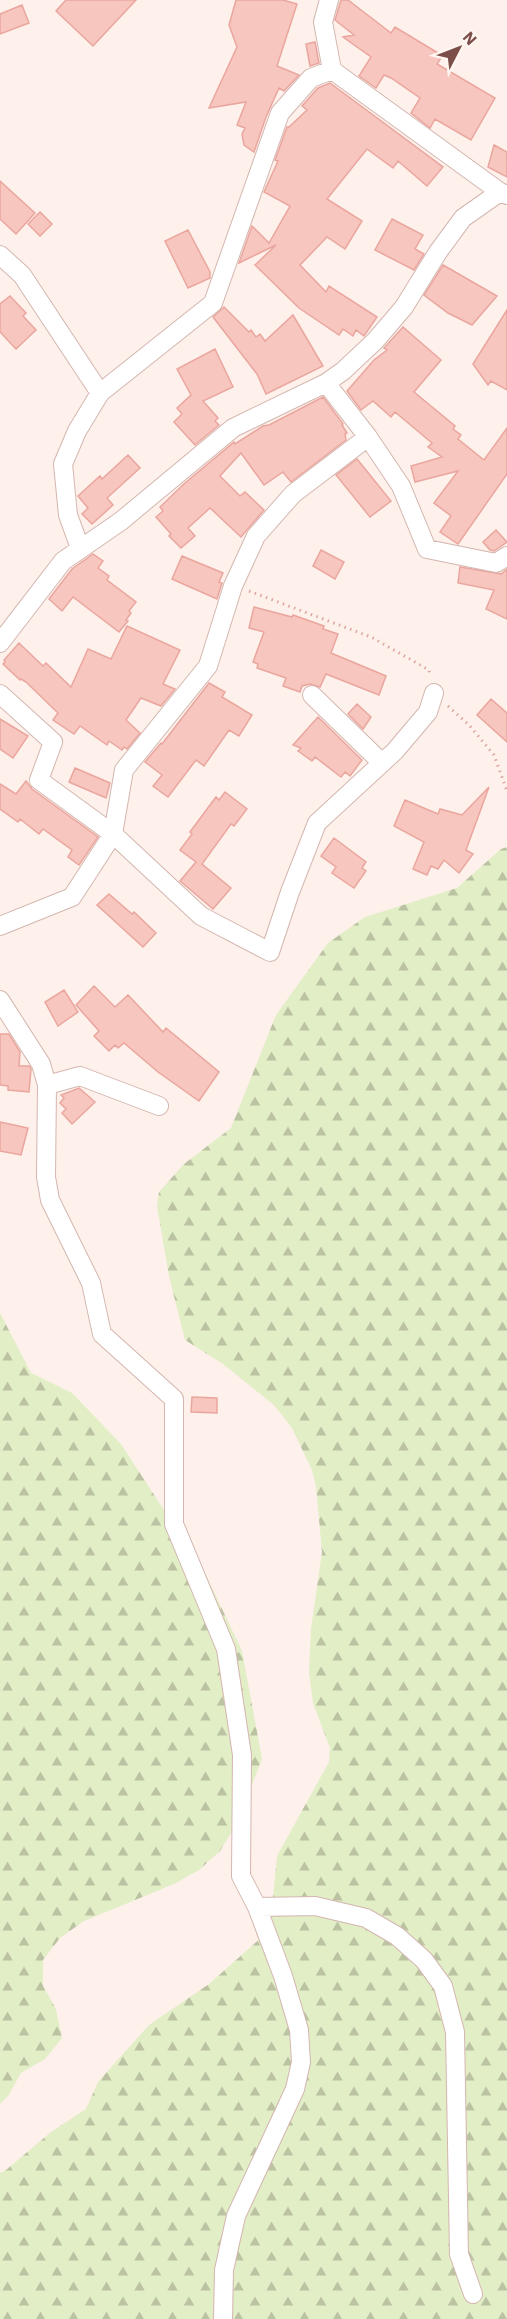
<svg xmlns="http://www.w3.org/2000/svg" width="507" height="2319" viewBox="0 0 507 2319" font-family="'IBM Plex Sans',sans-serif">
<style>
.forest{fill:url(#forest-firs)}
.building{fill:#f6c6bf;stroke:#eaa69e;stroke-width:1.5}
.lines{fill:none;stroke-linecap:round;stroke-linejoin:round}
.minor-casing{stroke:#d4b6b0;stroke-width:20}
.path{stroke:#dca8a1;stroke-width:3;stroke-dasharray:1.5 4.5;stroke-linecap:butt}
.minor{stroke:#fff;stroke-width:18}
</style>
<defs>
<pattern id="forest-firs" width="22" height="20" patternUnits="userSpaceOnUse" patternTransform="scale(1.5)"><rect width="22" height="20" fill="#e1eec6"/><path d="M5 1l3.5 6h-7zM16 11l3.5 6h-7z" fill="#bbc3a3"/></pattern>
</defs>
<rect width="100%" height="100%" fill="#fef0ea"/>
<path class="forest" d="M 507,847 L 507,2319 L 0,2319 L 0,2173 L 6,2170 L 51,2132 L 86,2109 L 98,2082 L 149,2025 L 209,1984 L 264,1935 L 271,1919 L 277,1856 L 329,1762 L 330,1748 L 313,1703 L 309,1672 L 311,1629 L 322,1552 L 316,1486 L 312,1470 L 292,1428 L 274,1405 L 223,1364 L 185,1340 L 169,1276 L 157,1206 L 159,1192 L 184,1164 L 231,1128 L 276,1015 L 328,943 L 365,917 L 457,888 L 501,849 Z
M 0,1313 L 31,1373 L 72,1393 L 121,1444 L 205,1573 L 242,1651 L 262,1759 L 235,1827 L 220,1851 L 199,1870 L 174,1884 L 84,1921 L 60,1938 L 43,1960 L 43,1986 L 56,2009 L 62,2038 L 45,2059 L 21,2073 L 8,2096 L 0,2104 Z"/>
<path class="building" d="M 66,0 L 136,0 L 93,46 L 56,11 Z
M 236,0 L 283,0 L 297,4 L 277,66 L 299,75 L 284,91 L 279,88 L 266,117 L 254,152 L 244,145 L 242,134 L 245,128 L 237,125 L 246,102 L 209,108 L 237,47 L 229,25 Z
M 341,0 L 348,0 L 391,33 L 395,27 L 438,53 L 436,55 L 441,58 L 437,64 L 495,98 L 471,140 L 435,119 L 430,128 L 411,113 L 420,98 L 391,78 L 384,75 L 376,88 L 359,76 L 371,57 L 343,37 L 354,35 L 335,20 Z
M 22,5 L 29,23 L 0,34 L 0,14 Z
M 315,42 L 319,63 L 310,66 L 306,44 Z
M 330,83 L 443,167 L 427,186 L 398,161 L 393,168 L 367,149 L 327,199 L 362,221 L 345,249 L 327,237 L 300,265 L 326,292 L 329,286 L 377,317 L 364,336 L 356,330 L 353,336 L 343,329 L 339,335 L 299,308 L 255,265 L 276,245 L 239,263 L 252,226 L 269,243 L 290,206 L 264,192 L 278,161 L 275,160 L 287,127 L 289,127 L 307,110 L 302,106 L 318,88 Z
M 494,145 L 507,152 L 507,177 L 488,167 Z
M 0,181 L 35,213 L 16,234 L 0,219 Z
M 40,212 L 52,224 L 40,236 L 28,224 Z
M 392,219 L 423,235 L 415,249 L 424,254 L 414,270 L 375,250 Z
M 188,230 L 210,272 L 210,278 L 188,288 L 165,241 Z
M 443,265 L 497,296 L 472,325 L 448,313 L 424,295 Z
M 10,296 L 26,313 L 23,316 L 36,330 L 16,349 L 0,332 L 0,304 Z
M 224,307 L 249,332 L 251,330 L 256,337 L 260,334 L 265,341 L 293,315 L 323,366 L 266,394 L 257,374 L 213,317 Z
M 507,310 L 507,390 L 491,381 L 488,385 L 473,364 Z
M 403,327 L 441,360 L 414,392 L 455,426 L 453,429 L 461,435 L 458,439 L 484,460 L 507,428 L 507,474 L 458,544 L 440,532 L 451,516 L 434,503 L 458,471 L 415,482 L 411,466 L 442,457 L 428,447 L 432,443 L 395,412 L 391,417 L 373,401 L 361,410 L 347,391 L 374,360 L 387,350 L 384,348 Z
M 215,349 L 233,387 L 203,401 L 218,418 L 215,421 L 219,425 L 195,445 L 174,422 L 182,414 L 177,408 L 191,395 L 177,369 Z
M 323,397 L 343,424 L 342,425 L 347,433 L 345,434 L 346,440 L 291,482 L 283,472 L 264,485 L 241,453 L 220,476 L 240,496 L 245,492 L 264,510 L 241,537 L 210,508 L 188,528 L 195,536 L 181,548 L 169,536 L 171,534 L 156,517 L 163,511 L 160,507 L 185,483 L 234,442 L 235,444 L 263,426 L 269,425 Z
M 128,455 L 140,468 L 107,498 L 113,505 L 92,524 L 82,514 L 88,508 L 78,496 L 100,476 L 102,479 Z
M 357,459 L 391,501 L 370,517 L 336,475 Z
M 496,530 L 507,542 L 494,551 L 490,550 L 483,542 Z
M 321,550 L 344,562 L 335,579 L 313,566 Z
M 93,554 L 103,561 L 98,568 L 109,576 L 107,580 L 136,602 L 129,611 L 131,613 L 126,620 L 128,621 L 119,632 L 73,597 L 62,611 L 49,599 L 72,569 Z
M 182,556 L 223,573 L 219,582 L 222,583 L 217,599 L 172,579 Z
M 460,567 L 501,574 L 507,569 L 507,619 L 486,609 L 494,590 L 458,583 Z
M 254,607 L 292,617 L 293,615 L 324,626 L 323,629 L 338,634 L 331,653 L 386,676 L 379,695 L 326,674 L 320,687 L 310,684 L 302,686 L 300,692 L 283,686 L 286,678 L 257,668 L 258,664 L 253,662 L 264,632 L 249,628 Z
M 127,626 L 180,650 L 163,684 L 175,689 L 161,706 L 141,698 L 126,720 L 140,733 L 127,749 L 124,747 L 122,750 L 109,741 L 107,745 L 80,726 L 74,734 L 53,720 L 58,713 L 26,682 L 21,679 L 20,680 L 3,664 L 5,662 L 4,660 L 19,643 L 43,666 L 46,663 L 71,687 L 88,649 L 111,659 Z
M 209,683 L 225,692 L 222,697 L 252,715 L 239,736 L 229,730 L 204,766 L 196,760 L 168,797 L 153,786 L 162,775 L 145,762 L 161,743 L 162,744 Z
M 491,699 L 507,713 L 507,742 L 477,715 Z
M 357,704 L 371,717 L 363,729 L 348,714 Z
M 318,717 L 362,760 L 350,776 L 345,772 L 341,777 L 315,757 L 312,761 L 298,751 L 301,748 L 293,745 Z
M 0,719 L 28,736 L 13,758 L 0,749 Z
M 75,768 L 110,783 L 106,798 L 69,782 Z
M 26,781 L 32,789 L 98,837 L 79,865 L 68,857 L 72,850 L 43,829 L 39,834 L 20,819 L 18,822 L 0,809 L 0,784 L 16,794 Z
M 489,787 L 466,850 L 473,854 L 459,873 L 444,860 L 438,869 L 431,866 L 427,875 L 413,869 L 424,842 L 394,826 L 405,800 L 438,814 L 440,809 L 462,815 Z
M 225,792 L 247,809 L 234,826 L 231,824 L 202,864 L 231,888 L 213,909 L 180,881 L 196,862 L 180,850 L 192,834 L 190,832 L 216,797 L 219,800 Z
M 334,838 L 366,862 L 362,868 L 366,871 L 354,888 L 332,873 L 336,867 L 321,856 Z
M 109,894 L 132,914 L 134,912 L 156,933 L 143,947 L 97,905 Z
M 94,986 L 115,1007 L 128,995 L 163,1032 L 166,1028 L 219,1072 L 199,1101 L 158,1072 L 124,1043 L 118,1048 L 115,1045 L 109,1051 L 94,1036 L 99,1031 L 76,1005 Z
M 64,990 L 78,1012 L 58,1026 L 45,1002 Z
M 0,1034 L 9,1034 L 20,1052 L 19,1066 L 29,1066 L 31,1069 L 29,1092 L 8,1090 L 8,1086 L 0,1085 Z
M 79,1088 L 95,1102 L 72,1124 L 62,1113 L 66,1109 L 60,1103 L 64,1098 L 61,1095 Z
M 0,1122 L 28,1128 L 21,1155 L 0,1151 Z
M 192,1397 L 217,1398 L 217,1413 L 191,1412 Z"/>
<g class="lines">
<g class="minor-casing">
<path id="minor" d="M 329,0 L 323,22 L 332,70 L 500,192 L 507,195
M 0,255 L 22,275 L 100,393
M 326,383 L 368,437 L 401,486 L 427,549 L 496,563 L 507,556
M 80,548 L 68,515 L 63,464 L 77,431 L 100,393 L 213,303 L 280,113 L 311,78 L 332,70
M 0,643 L 63,561 L 121,521 L 233,428 L 326,383 L 343,371 L 375,341 L 404,307 L 438,252 L 463,218 L 500,192
M 0,694 L 53,742 L 39,780 L 113,834 L 201,916 L 270,952 L 290,892 L 317,823 L 395,751 L 428,712 L 434,693
M 312,695 L 382,763
M 0,926 L 72,897 L 113,834 L 124,770 L 208,666 L 233,586 L 256,536 L 293,494 L 368,437
M 0,1000 L 41,1064 L 47,1085 L 46,1177 L 50,1200 L 91,1283 L 102,1334 L 174,1399 L 174,1524 L 226,1649 L 242,1755 L 241,1876 L 257,1907 L 283,1976 L 299,2030 L 301,2062 L 295,2089 L 236,2216 L 224,2270 L 223,2319
M 47,1085 L 80,1076 L 159,1106
M 257,1907 L 315,1906 L 366,1918 L 397,1936 L 424,1960 L 443,1986 L 455,2032 L 459,2254 L 473,2294"/>
</g>
<path class="path" d="M 249,591 L 371,637 L 429,670 L 430,676
M 448,706 L 469,725 L 494,755 L 507,791"/>
<use href="#minor" class="minor"/>
</g>
<g transform="translate(459 48) rotate(48)" stroke="#fff6f1" stroke-width="4.5" paint-order="stroke">
<path d="M0-4.5L10 22L0 15L-10 22Z" fill="#7c4e4a"/>
<text y="-9" font-size="16" font-weight="bold" text-anchor="middle" fill="#7c4e4a">N</text>
</g>
</svg>
